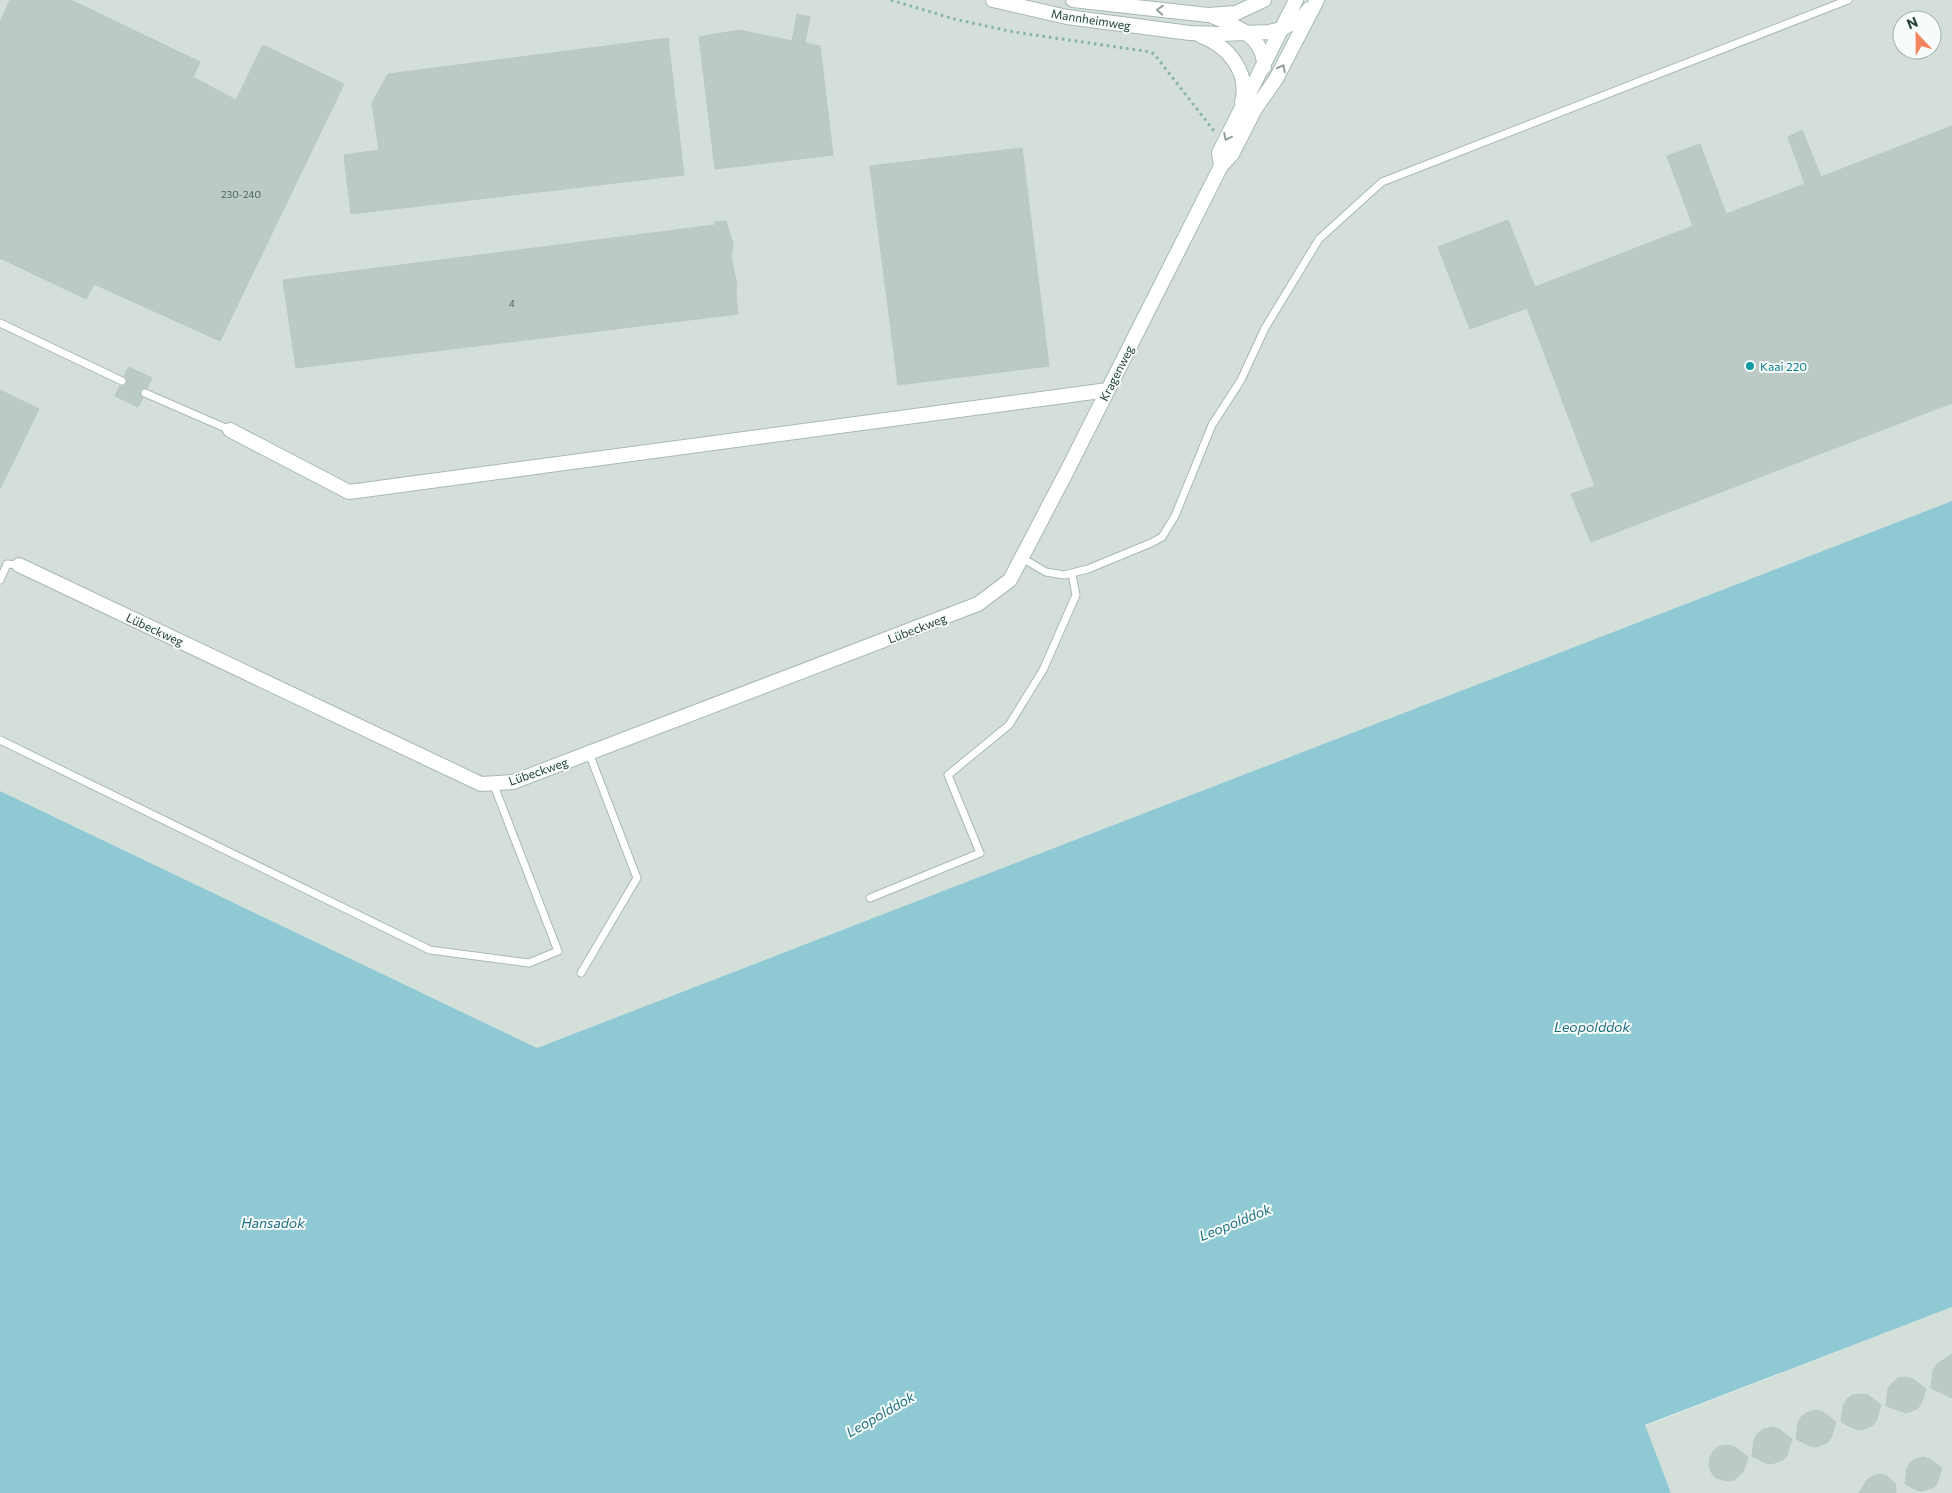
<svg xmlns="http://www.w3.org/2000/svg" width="1952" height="1493" viewBox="0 0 1952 1493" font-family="Commissioner,sans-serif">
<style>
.built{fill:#d4dfda;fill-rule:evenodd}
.water{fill:#8ec9d4}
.building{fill:#bbcac4;stroke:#b8c9c2}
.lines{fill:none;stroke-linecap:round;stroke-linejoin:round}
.lane-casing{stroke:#a8b8b2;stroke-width:9}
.street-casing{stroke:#a8b8b2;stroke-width:16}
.path{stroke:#86b3a5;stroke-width:3;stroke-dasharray:2.5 4;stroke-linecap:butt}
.lane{stroke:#fff;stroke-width:7}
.street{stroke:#fff;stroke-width:14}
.oneway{stroke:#92a09c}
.culture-dot{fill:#0f9aa8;stroke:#f7fbf9;stroke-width:2}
.labels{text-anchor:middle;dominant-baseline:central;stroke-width:4;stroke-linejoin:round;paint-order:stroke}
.number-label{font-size:10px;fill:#4a645c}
.street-label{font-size:12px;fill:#24423a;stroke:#f7fbf9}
.culture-label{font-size:12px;fill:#0d838f;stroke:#f7fbf9;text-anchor:start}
.water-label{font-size:14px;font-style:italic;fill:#1c6f80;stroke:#f7fbf9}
</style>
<rect width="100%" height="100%" fill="#e6efeb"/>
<path class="built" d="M 0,0 L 1952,0 L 1952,501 L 537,1048 L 0,791 ZM 1902,20 L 1932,20 L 1932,50 L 1902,50 Z
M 1952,1307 L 1952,1493 L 1671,1493 L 1645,1426 Z"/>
<path class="water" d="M 1952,501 L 1952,1307 L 1645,1425 L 1671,1493 L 0,1493 L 0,791 L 537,1048 Z"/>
<path class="building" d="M 10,0 L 71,0 L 200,62 L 193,77 L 236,100 L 263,45 L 344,84 L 220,341 L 94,284 L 86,299 L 0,258 L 0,22 Z
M 797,14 L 810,17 L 805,43 L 820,46 L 833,155 L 715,169 L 699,37 L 739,30 L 792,41 Z
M 668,38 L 684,175 L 351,214 L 344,155 L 379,150 L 372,103 L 388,74 Z
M 1952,126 L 1952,403 L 1591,542 L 1571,494 L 1595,486 L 1527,308 L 1470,329 L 1438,247 L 1508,220 L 1535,287 L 1693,226 L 1667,156 L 1700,144 L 1726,214 L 1805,184 L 1788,137 L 1802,130 L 1821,177 Z
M 1022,148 L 1049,366 L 898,385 L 870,166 Z
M 726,221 L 733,244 L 731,258 L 737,284 L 736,295 L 738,314 L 296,368 L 283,280 L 715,225 L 715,222 Z
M 129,367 L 152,378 L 147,388 L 140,390 L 140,394 L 143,398 L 138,407 L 115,396 L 120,386 L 125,386 L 127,383 L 124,376 Z
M 0,390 L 39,409 L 0,489 Z
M 1952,1354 L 1952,1398 L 1931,1388 L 1933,1371 L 1937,1364 Z
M 1906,1377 L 1913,1379 L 1926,1389 L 1921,1404 L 1917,1409 L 1906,1413 L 1886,1406 L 1888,1389 L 1892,1383 L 1898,1378 Z
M 1861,1394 L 1868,1395 L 1881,1405 L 1876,1421 L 1872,1426 L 1861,1430 L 1855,1429 L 1841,1422 L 1843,1406 L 1847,1399 L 1853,1395 Z
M 1816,1410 L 1823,1412 L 1836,1422 L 1831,1438 L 1827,1443 L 1816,1447 L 1810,1446 L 1796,1439 L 1798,1423 L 1802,1416 L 1809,1412 Z
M 1772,1427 L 1779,1429 L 1792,1439 L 1787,1455 L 1783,1460 L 1772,1464 L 1766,1463 L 1752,1456 L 1754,1440 L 1758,1433 L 1764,1429 Z
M 1728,1445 L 1735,1447 L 1748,1457 L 1743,1472 L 1734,1480 L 1728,1481 L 1716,1478 L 1711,1472 L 1709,1465 L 1710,1457 L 1714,1450 L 1720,1446 Z
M 1923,1457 L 1930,1459 L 1942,1468 L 1937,1483 L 1934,1487 L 1923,1491 L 1918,1491 L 1905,1484 L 1907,1469 L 1910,1463 L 1916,1459 Z
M 1880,1474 L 1887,1476 L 1895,1483 L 1896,1493 L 1859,1493 L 1867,1480 L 1873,1476 Z"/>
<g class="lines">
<g class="lane-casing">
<path id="lane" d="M 0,323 L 122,381
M 145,393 L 230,430
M 1022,558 L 1046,572 L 1064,575 L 1088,569 L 1151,543 L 1162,537 L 1175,516 L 1212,425 L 1241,380 L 1265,328 L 1319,239 L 1382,182 L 1848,0
M 0,580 L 7,564 L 19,565
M 0,740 L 430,950 L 529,963 L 558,951 L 493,783
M 870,898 L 980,853 L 948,775 L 1009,725 L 1043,670 L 1076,595 L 1072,574
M 581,973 L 637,878 L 589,753"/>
</g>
<g class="street-casing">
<path id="street" d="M 993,0 L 1067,17 L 1190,33 L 1220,34 L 1269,32 L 1281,29 L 1302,18 L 1309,9
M 1073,0 L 1208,15 L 1236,13 L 1264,0
M 1212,16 C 1235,25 1265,37 1264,67
M 1201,36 C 1227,45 1250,72 1242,102
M 1221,166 L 1219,153 L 1296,0
M 230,430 L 349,492 L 1108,390
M 19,565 L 481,784 L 513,782 L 978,604 L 1010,580 L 1067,471 L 1221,166 L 1232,154 L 1255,109 L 1276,79 L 1317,0"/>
</g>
<path class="path" d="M 891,0 L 954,19 L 1014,32 L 1151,52 L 1155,55 L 1214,131"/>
<use href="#lane" class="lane"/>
<use href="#street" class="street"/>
</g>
<defs><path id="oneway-chevron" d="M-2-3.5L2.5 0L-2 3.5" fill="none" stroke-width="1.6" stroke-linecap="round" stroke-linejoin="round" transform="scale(1.25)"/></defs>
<g class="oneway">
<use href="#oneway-chevron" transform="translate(1160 10) rotate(-175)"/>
<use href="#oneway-chevron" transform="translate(1282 68) rotate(-63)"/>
<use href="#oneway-chevron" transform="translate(1227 137) rotate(116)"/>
</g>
<circle class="culture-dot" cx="1750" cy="366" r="5"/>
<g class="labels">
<g class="number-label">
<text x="241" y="194">230-240</text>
<text x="512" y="303">4</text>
</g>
<g class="street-label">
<text transform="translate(1091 19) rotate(9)">Mannheimweg</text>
<text transform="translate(1116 373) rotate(-63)">Kragenweg</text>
<text transform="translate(917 628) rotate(-21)">Lübeckweg</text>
<text transform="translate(155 629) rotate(25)">Lübeckweg</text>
<text transform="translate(538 771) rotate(-19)">Lübeckweg</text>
</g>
<g class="culture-label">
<text x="1760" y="366">Kaai 220</text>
</g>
<g class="water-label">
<text x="1592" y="1026">Leopolddok</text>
<text x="273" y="1222">Hansadok</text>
<text transform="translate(1235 1222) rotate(-22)">Leopolddok</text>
<text transform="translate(880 1414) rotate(-30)">Leopolddok</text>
</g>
</g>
<g transform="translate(1917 35) rotate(338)"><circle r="24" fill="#f7fbf9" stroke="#a3b1ad"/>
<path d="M0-4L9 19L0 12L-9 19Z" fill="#f4845f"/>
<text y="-8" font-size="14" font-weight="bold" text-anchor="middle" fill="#24423a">N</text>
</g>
</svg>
